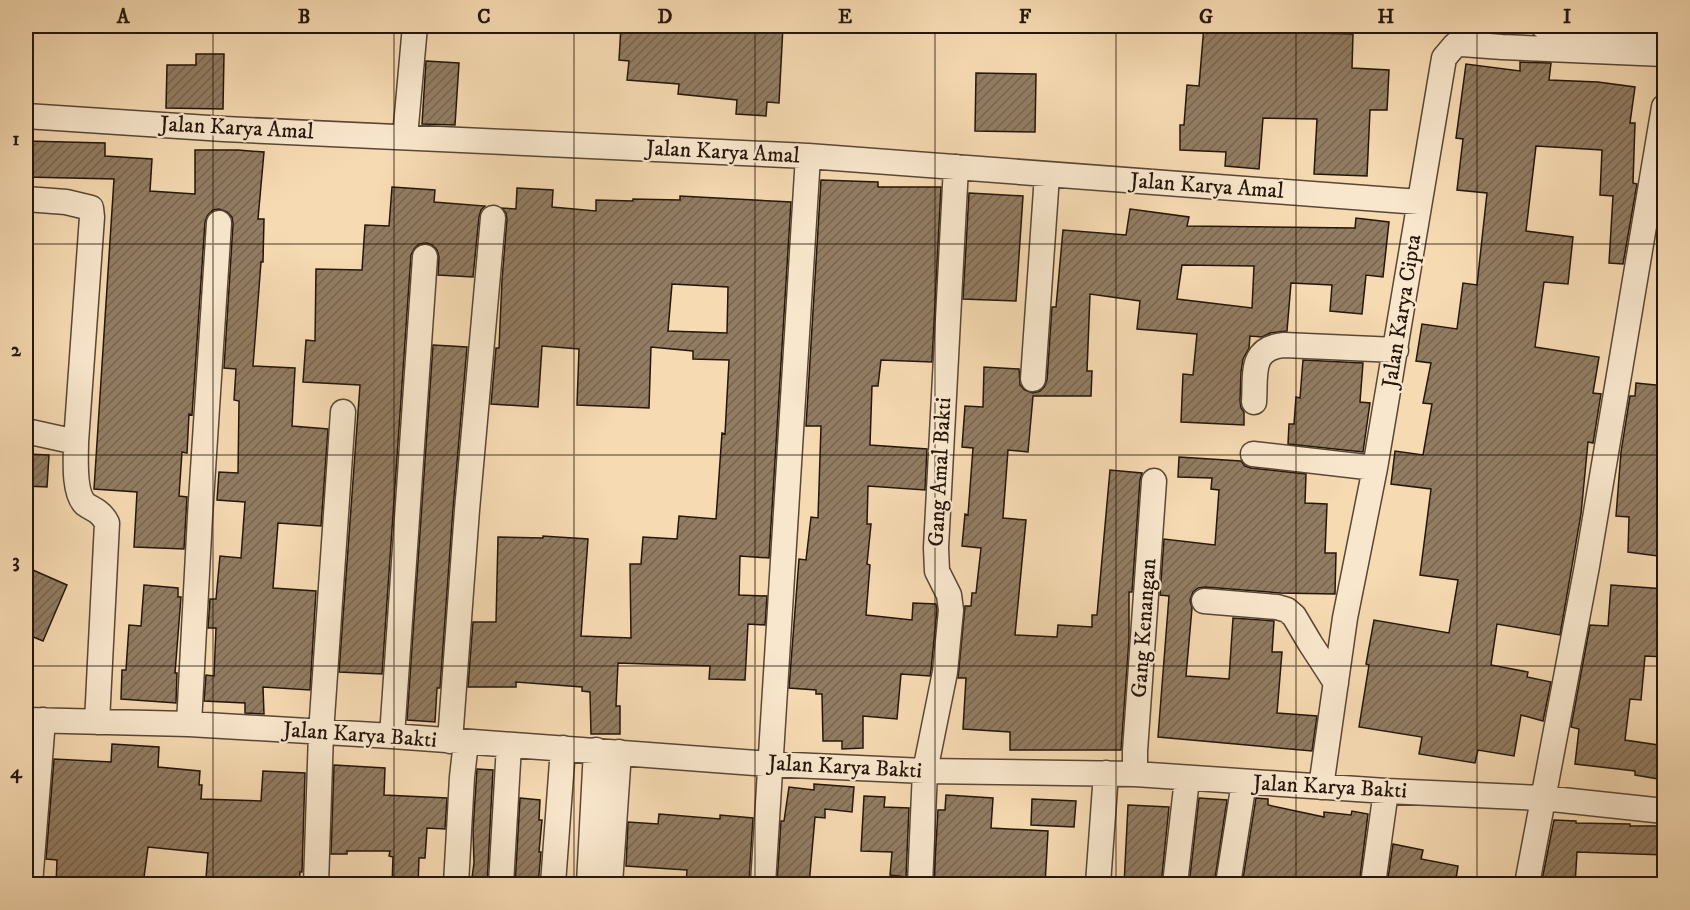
<svg xmlns="http://www.w3.org/2000/svg" width="1690" height="910" viewBox="0 0 1690 910" font-family="'IM FELL DW Pica',serif">
<style>
.building{fill:url(#building-hatch);stroke:#25160b;stroke-width:1.5;fill-rule:evenodd}
.lines{fill:none;stroke-linecap:round;stroke-linejoin:round}
.minor-casing{stroke:#594735;stroke-width:27}
.minor{stroke:#f9e7cd;stroke-width:24}
.grid{fill:none;stroke:#25160b;stroke-width:1.5;stroke-opacity:0.55}
.labels{text-anchor:middle;dominant-baseline:central;stroke-width:4.5;stroke-linejoin:round;paint-order:stroke}
.street-label{font-size:22px;fill:#25160b;stroke:#f9e7cd}
.neatline{fill:none;stroke:#25160b;stroke-width:2}
.grid-label{font-size:20px;text-anchor:middle;font-weight:bold;fill:#25160b}
</style>
<defs>
<pattern id="building-hatch" width="6" height="6" patternUnits="userSpaceOnUse" patternTransform="scale(1.5)"><rect width="6" height="6" fill="#927c62"/><path d="M-1 1l2-2M0 6l6-6M5 7l2-2" fill="none" stroke="#77654f"/></pattern>
</defs>
<rect width="100%" height="100%" fill="#f6dab2"/>
<filter id="stains"><feTurbulence type="fractalNoise" baseFrequency=".00333" numOctaves="4"/><feColorMatrix values="0 0 0 0 .2 0 0 0 0 .09 0 0 0 0 .02 0 0 0 .5 -.17"/></filter>
<radialGradient id="worn" r=".72"><stop offset=".6" stop-color="#630" stop-opacity="0"/><stop offset="1" stop-color="#630" stop-opacity=".3"/></radialGradient>
<path class="building" d="M 621,26 L 783,26 L 779,103 L 767,102 L 766,116 L 736,114 L 737,100 L 678,94 L 679,84 L 627,80 L 629,61 L 619,60 Z
M 1204,26 L 1236,26 L 1281,32 L 1353,34 L 1352,68 L 1389,70 L 1387,110 L 1370,110 L 1367,176 L 1314,174 L 1317,119 L 1263,118 L 1259,169 L 1225,166 L 1226,152 L 1180,150 L 1180,125 L 1184,125 L 1187,85 L 1199,86 Z
M 196,54 L 224,54 L 223,109 L 166,108 L 167,65 L 196,65 Z
M 426,61 L 459,63 L 455,125 L 422,124 Z
M 1520,62 L 1551,63 L 1549,80 L 1598,82 L 1635,87 L 1630,123 L 1635,123 L 1633,183 L 1637,184 L 1623,264 L 1609,263 L 1613,196 L 1600,195 L 1602,150 L 1536,146 L 1526,231 L 1573,237 L 1568,284 L 1544,282 L 1535,347 L 1599,357 L 1593,393 L 1601,394 L 1593,443 L 1588,442 L 1581,514 L 1560,635 L 1497,624 L 1491,665 L 1528,672 L 1527,677 L 1551,682 L 1543,721 L 1521,715 L 1514,756 L 1478,750 L 1475,763 L 1419,754 L 1422,737 L 1359,727 L 1369,665 L 1366,664 L 1374,620 L 1449,633 L 1458,580 L 1420,575 L 1431,489 L 1391,484 L 1395,451 L 1423,455 L 1432,404 L 1423,403 L 1431,363 L 1416,361 L 1422,324 L 1457,329 L 1463,283 L 1477,285 L 1487,193 L 1457,190 L 1463,139 L 1456,138 L 1466,64 L 1520,71 Z
M 976,73 L 1036,74 L 1035,132 L 975,131 Z
M 26,141 L 105,143 L 105,156 L 152,159 L 150,191 L 195,194 L 195,150 L 238,150 L 264,152 L 258,219 L 264,219 L 263,262 L 261,262 L 253,366 L 295,368 L 292,426 L 328,429 L 321,526 L 278,523 L 273,588 L 316,591 L 310,690 L 263,687 L 264,714 L 245,713 L 245,703 L 204,701 L 206,675 L 214,676 L 216,628 L 208,628 L 210,599 L 216,599 L 220,556 L 241,558 L 245,502 L 217,500 L 219,472 L 238,473 L 239,401 L 234,400 L 236,369 L 224,368 L 233,224 L 232,217 L 227,212 L 219,209 L 213,210 L 208,215 L 205,222 L 192,415 L 189,414 L 187,453 L 182,452 L 179,496 L 187,497 L 184,549 L 134,547 L 137,492 L 94,489 L 114,179 L 26,177 Z
M 821,180 L 878,182 L 878,187 L 941,187 L 932,362 L 881,360 L 878,386 L 872,386 L 870,445 L 927,449 L 925,490 L 868,486 L 867,524 L 871,524 L 867,564 L 870,565 L 866,615 L 912,620 L 913,603 L 936,604 L 937,610 L 931,670 L 930,676 L 901,674 L 897,719 L 863,716 L 863,748 L 842,749 L 842,741 L 823,741 L 822,694 L 816,694 L 816,690 L 789,688 L 799,559 L 806,560 L 811,517 L 818,518 L 821,426 L 806,426 Z
M 392,187 L 435,190 L 434,202 L 485,206 L 481,210 L 479,217 L 473,277 L 438,275 L 439,257 L 437,250 L 432,245 L 427,243 L 419,244 L 414,249 L 411,255 L 382,674 L 339,672 L 360,385 L 303,382 L 306,340 L 315,341 L 316,269 L 362,270 L 365,225 L 389,226 Z
M 517,188 L 553,190 L 552,207 L 596,211 L 596,200 L 633,201 L 633,199 L 680,200 L 680,196 L 791,202 L 769,558 L 740,556 L 739,595 L 767,596 L 765,625 L 748,624 L 745,680 L 709,679 L 710,666 L 618,663 L 616,706 L 620,706 L 620,734 L 591,734 L 590,692 L 582,691 L 582,687 L 516,682 L 516,687 L 468,687 L 473,622 L 496,622 L 498,537 L 543,538 L 543,536 L 588,539 L 581,636 L 631,638 L 630,564 L 641,564 L 643,537 L 677,539 L 679,516 L 716,519 L 722,433 L 725,434 L 729,360 L 693,359 L 693,351 L 651,347 L 649,408 L 577,405 L 579,349 L 542,346 L 538,407 L 491,404 L 496,348 L 499,348 L 502,280 L 507,219 L 506,213 L 502,208 L 516,209 ZM 672,284 L 728,287 L 727,333 L 668,331 Z
M 969,193 L 1023,196 L 1016,301 L 963,299 Z
M 1130,209 L 1189,217 L 1187,226 L 1355,228 L 1356,218 L 1389,222 L 1383,277 L 1366,275 L 1362,314 L 1330,311 L 1332,285 L 1291,283 L 1287,331 L 1270,333 L 1262,337 L 1250,336 L 1249,348 L 1243,359 L 1241,372 L 1240,401 L 1241,408 L 1244,412 L 1244,425 L 1181,422 L 1183,374 L 1193,375 L 1197,334 L 1137,329 L 1140,301 L 1090,294 L 1087,371 L 1092,371 L 1091,396 L 1033,396 L 1028,452 L 1008,450 L 1003,518 L 1026,520 L 1015,635 L 1057,637 L 1058,625 L 1092,627 L 1092,615 L 1097,615 L 1110,470 L 1142,473 L 1140,480 L 1132,592 L 1129,592 L 1129,639 L 1121,750 L 1010,750 L 1010,732 L 963,729 L 966,678 L 958,678 L 965,606 L 971,606 L 972,593 L 976,593 L 981,548 L 962,546 L 965,514 L 968,515 L 973,448 L 962,447 L 965,406 L 983,407 L 984,367 L 1019,369 L 1020,385 L 1025,390 L 1033,393 L 1040,391 L 1044,387 L 1047,380 L 1052,307 L 1056,307 L 1063,230 L 1126,235 ZM 1182,265 L 1254,266 L 1252,308 L 1177,299 Z
M 433,345 L 467,347 L 453,509 L 440,688 L 437,688 L 435,722 L 407,720 Z
M 1303,360 L 1363,363 L 1360,402 L 1370,403 L 1363,452 L 1288,444 L 1289,424 L 1294,424 L 1296,397 L 1300,398 Z
M 1636,383 L 1665,386 L 1665,557 L 1628,552 L 1629,517 L 1616,516 L 1621,452 L 1630,396 L 1635,396 Z
M 26,454 L 49,455 L 47,487 L 26,486 Z
M 1179,457 L 1241,461 L 1245,466 L 1251,468 L 1306,474 L 1305,503 L 1327,504 L 1325,553 L 1336,553 L 1335,594 L 1280,593 L 1205,587 L 1198,588 L 1193,592 L 1190,600 L 1192,608 L 1186,676 L 1229,679 L 1233,618 L 1274,621 L 1272,652 L 1282,652 L 1277,713 L 1317,716 L 1312,751 L 1158,737 L 1169,596 L 1160,595 L 1164,539 L 1215,545 L 1219,490 L 1211,489 L 1212,478 L 1178,477 Z
M 26,567 L 67,585 L 43,641 L 26,634 Z
M 144,585 L 178,588 L 178,597 L 181,597 L 175,673 L 177,673 L 176,703 L 121,699 L 122,670 L 126,670 L 129,625 L 141,626 Z
M 1611,585 L 1665,589 L 1665,657 L 1645,656 L 1641,700 L 1630,699 L 1625,740 L 1665,746 L 1665,780 L 1635,775 L 1635,771 L 1575,764 L 1579,729 L 1571,727 L 1590,625 L 1608,626 Z
M 112,744 L 159,747 L 158,767 L 200,771 L 199,785 L 202,785 L 201,799 L 261,801 L 263,771 L 305,773 L 302,872 L 300,872 L 299,885 L 253,885 L 253,882 L 206,878 L 208,853 L 148,847 L 143,885 L 56,885 L 57,860 L 46,859 L 54,759 L 111,762 Z
M 334,765 L 385,768 L 384,795 L 447,798 L 445,829 L 427,828 L 425,858 L 419,858 L 418,885 L 392,885 L 393,857 L 389,856 L 390,851 L 347,851 L 347,854 L 331,854 Z
M 477,769 L 493,770 L 487,885 L 471,885 L 474,863 L 473,830 Z
M 814,784 L 854,787 L 852,812 L 825,809 L 825,818 L 815,817 L 809,885 L 777,883 L 781,821 L 784,821 L 789,787 L 814,790 Z
M 946,795 L 993,798 L 991,828 L 1048,831 L 1045,885 L 939,885 L 940,879 L 934,879 L 938,810 L 945,810 Z
M 864,796 L 885,797 L 884,807 L 909,808 L 906,877 L 890,875 L 892,852 L 861,851 Z
M 520,798 L 540,800 L 539,820 L 542,820 L 539,852 L 541,852 L 538,885 L 515,885 Z
M 1199,798 L 1227,800 L 1214,885 L 1189,885 Z
M 1256,798 L 1268,799 L 1268,805 L 1324,817 L 1324,812 L 1351,815 L 1352,811 L 1368,814 L 1359,885 L 1242,885 Z
M 1032,799 L 1076,801 L 1074,827 L 1031,825 Z
M 1128,805 L 1169,807 L 1161,885 L 1124,885 Z
M 659,814 L 720,819 L 720,815 L 753,818 L 749,881 L 747,881 L 747,885 L 686,885 L 687,870 L 626,866 L 628,822 L 658,824 Z
M 1554,820 L 1576,821 L 1576,823 L 1630,824 L 1630,826 L 1665,826 L 1665,855 L 1577,852 L 1575,885 L 1541,885 Z
M 1393,844 L 1423,850 L 1421,859 L 1458,866 L 1455,885 L 1387,885 Z"/>
<g class="lines">
<g class="minor-casing">
<path id="minor" d="M 1543,26 L 1664,35
M 26,116 L 224,129 L 808,156 L 1419,202
M 405,137 L 415,26
M 26,199 L 66,202 L 91,208 L 92,217 L 76,442 C 76,458 73,492 85,504 C 89,507 94,509 98,512 C 102,515 105,519 107,523 L 97,722
M 1033,379 L 1047,175
M 1254,402 C 1256,375 1249,348 1284,345 L 1396,350
M 26,431 L 76,442
M 1253,454 L 1375,468
M 1204,601 L 1277,607 L 1287,610 L 1294,616 L 1310,643 L 1336,683
M 26,720 L 189,724 L 392,736 L 769,764 L 925,771 L 1135,774 L 1386,791 L 1543,798 L 1664,811
M 189,724 L 200,516 L 219,223
M 392,736 L 425,257
M 450,741 L 467,510 L 493,218
M 1135,774 L 1135,751 L 1154,481
M 1321,787 L 1345,618 L 1375,468 L 1444,58 L 1455,45 L 1462,44 L 1502,47 L 1664,54
M 30,884 L 43,720
M 316,884 L 321,733 L 343,412
M 456,884 L 462,777 L 466,742
M 501,884 L 509,745
M 553,884 L 563,748
M 589,884 L 596,750
M 610,884 L 619,752
M 763,884 L 808,156
M 920,884 L 925,771 L 945,672 L 951,610 L 949,595 L 937,571 L 936,548 L 956,167
M 1098,884 L 1106,773
M 1175,884 L 1187,779
M 1228,884 L 1244,782
M 1373,884 L 1386,791
M 1527,884 L 1587,566 L 1664,107"/>
</g>
<use href="#minor" class="minor"/>
</g>
<path class="grid" d="M 213,26 L 213,884M 394,26 L 394,884M 574,26 L 574,884M 755,26 L 755,884M 935,26 L 935,884M 1116,26 L 1116,884M 1296,26 L 1296,884M 1477,26 L 1477,884M 26,244 L 1664,244M 26,455 L 1664,455M 26,666 L 1664,666"/>
<g class="labels">
<g class="street-label">
<text transform="translate(237 128) rotate(3)">Jalan Karya Amal</text>
<text transform="translate(723 152) rotate(3)">Jalan Karya Amal</text>
<text transform="translate(1207 186) rotate(4)">Jalan Karya Amal</text>
<text transform="translate(1402 311) rotate(-81)">Jalan Karya Cipta</text>
<text transform="translate(940 472) rotate(-87)">Gang Amal Bakti</text>
<text transform="translate(1144 628) rotate(-86)">Gang Kenangan</text>
<text transform="translate(360 735) rotate(4)">Jalan Karya Bakti</text>
<text transform="translate(845 767) rotate(3)">Jalan Karya Bakti</text>
<text transform="translate(1330 787) rotate(3)">Jalan Karya Bakti</text>
</g>
</g>
<rect width="1690" height="910" fill="none" stroke="#f6dab2" stroke-width="66"/>
<rect x="33" y="33" width="1624" height="844" class="neatline"/>
<g class="grid-label">
<text x="123" y="23">A</text>
<text x="304" y="23">B</text>
<text x="484" y="23">C</text>
<text x="665" y="23">D</text>
<text x="845" y="23">E</text>
<text x="1025" y="23">F</text>
<text x="1206" y="23">G</text>
<text x="1386" y="23">H</text>
<text x="1567" y="23">I</text>
<text x="16" y="145">1</text>
<text x="16" y="356">2</text>
<text x="16" y="567">3</text>
<text x="16" y="778">4</text>
</g>
<rect width="100%" height="100%" filter="url(#stains)"/>
<rect width="100%" height="100%" fill="url(#worn)"/>
</svg>
